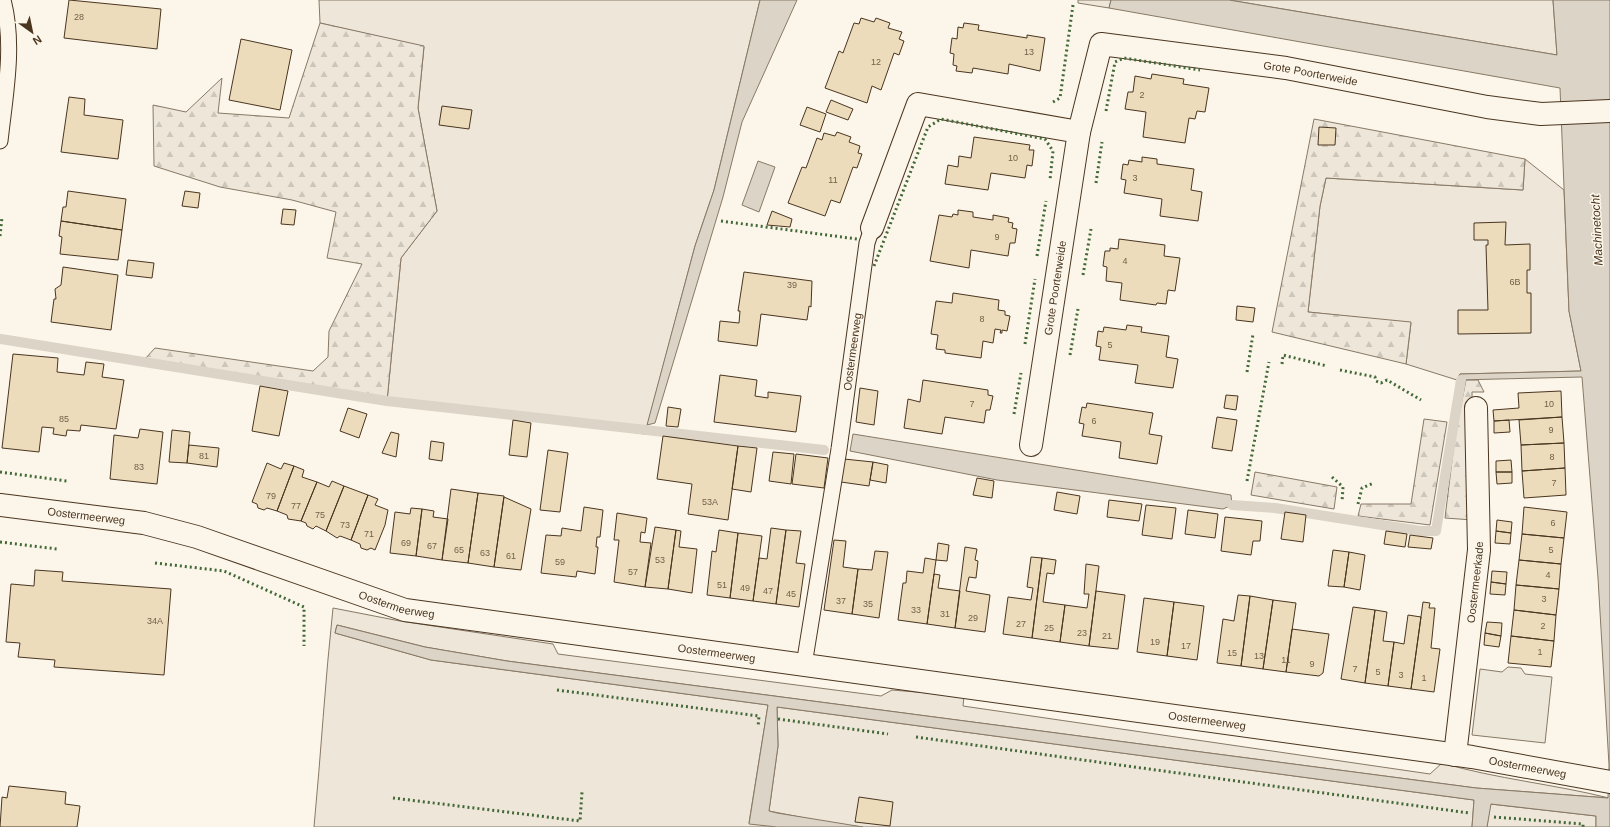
<svg xmlns="http://www.w3.org/2000/svg" width="1610" height="827" viewBox="0 0 1610 827" font-family="Arial,sans-serif">
<style>
.green{fill:#ede6d9;stroke:#887966}
.forest{fill:url(#forest-firs);stroke:#887966}
.parking{fill:#ede7d9;stroke:#887966}
.water{fill:#dcd4c6;stroke:#887966}
.lines{fill:none;stroke-linecap:round;stroke-linejoin:round}
.stream{stroke:#dcd4c6;stroke-width:10}
.building{fill:#ecdcbc;stroke:#4a3520}
.lane-casing{stroke:#4a3520;stroke-width:17}
.street-casing{stroke:#4a3520;stroke-width:24}
.lane{stroke:#fbf6e9;stroke-width:15}
.street{stroke:#fbf6e9;stroke-width:22}
.hedge{stroke:#436837;stroke-width:3;stroke-dasharray:2 3;stroke-linecap:butt}
.labels{text-anchor:middle;dominant-baseline:central;stroke-width:3;stroke-linejoin:round;paint-order:stroke}
.number-label{font-size:9px;fill:#725f47}
.street-label{font-size:11px;fill:#4a3520;stroke:#fbf6e9}
.water-label{font-size:12px;font-style:italic;fill:#4a3520;stroke:#fbf6e9}
</style>
<defs>
<pattern id="forest-firs" width="22" height="20" patternUnits="userSpaceOnUse"><rect width="22" height="20" fill="#ede6d9"/><path d="M5 1l3.5 6h-7zM16 11l3.5 6h-7z" fill="#cdc6ba"/></pattern>
</defs>
<rect width="100%" height="100%" fill="#fbf6e9"/>
<path class="green" d="M 319,0 L 760,0 L 714,190 L 695,246 L 645,434 L 387,401 L 401,258 L 437,211 L 418,108 L 424,47 L 320,23 Z
M 1078,0 L 1111,0 L 1109,8 L 1078,3 Z
M 1229,0 L 1553,0 L 1557,55 Z
M 1525,159 L 1564,190 L 1569,311 L 1581,371 L 1460,374 L 1457,380 L 1406,364 L 1411,323 L 1308,312 L 1320,206 L 1326,178 L 1523,190 Z
M 333,608 L 400,621 L 553,644 L 558,654 L 881,696 L 892,690 L 964,696 L 963,706 L 1430,774 L 1442,763 C 1497,779 1553,784 1609,798 L 1476,788 L 507,661 L 425,647 L 337,625 L 335,633 L 431,660 L 768,705 L 749,823 L 777,827 L 314,827 C 321,754 325,681 333,608 Z
M 777,707 L 1474,800 L 1472,827 L 863,827 L 836,824 L 769,811 L 778,746 Z
M 1490,804 L 1596,816 L 1596,827 L 1487,827 Z"/>
<path class="forest" d="M 320,23 L 424,46 L 418,108 L 437,211 L 401,258 L 387,401 L 144,360 L 155,348 L 313,371 L 328,357 L 329,331 L 362,264 L 327,258 L 336,212 L 292,200 L 220,187 L 154,166 L 153,105 L 186,112 L 222,78 L 218,113 L 289,118 Z
M 1314,119 L 1525,159 L 1523,190 L 1326,178 L 1320,206 L 1308,312 L 1411,322 L 1406,364 L 1272,332 Z
M 1466,380 L 1478,380 L 1484,392 L 1472,392 L 1473,520 L 1445,518 L 1455,436 Z
M 1424,419 L 1447,422 L 1430,525 L 1358,516 L 1361,504 L 1411,504 Z
M 1255,472 L 1337,487 L 1334,509 L 1251,495 Z"/>
<path class="parking" d="M 1508,667 L 1521,668 L 1525,674 L 1552,677 L 1545,743 L 1472,735 L 1480,669 L 1502,672 Z"/>
<path class="water" d="M 760,0 L 797,0 L 742,122 L 723,197 L 655,423 L 647,425 L 695,246 L 714,190 Z
M 1111,0 L 1229,0 L 1557,55 L 1553,0 L 1610,0 L 1610,827 L 1596,827 L 1596,816 L 1491,804 L 1487,827 L 1472,827 L 1474,800 L 777,707 L 778,746 L 769,811 L 777,813 L 863,827 L 777,827 L 749,824 L 768,705 L 431,660 L 335,633 L 337,625 L 425,647 L 507,661 L 1476,788 L 1608,798 L 1609,765 L 1598,578 L 1582,377 L 1457,380 L 1460,374 L 1581,371 L 1569,311 L 1560,88 L 1109,8 Z
M 758,161 L 775,167 L 759,212 L 742,205 Z
M 853,434 L 1231,495 L 1232,505 L 1223,509 L 997,480 L 850,451 Z"/>
<g class="lines">
<path class="stream" d="M 1,339 L 387,401 L 824,450
M 1232,505 L 1275,508 L 1420,531 L 1436,531 L 1461,380"/>
</g>
<path class="building" d="M 69,0 L 161,9 L 157,49 L 64,38 Z
M 861,18 L 874,22 L 876,18 L 890,23 L 888,28 L 902,32 L 899,39 L 904,41 L 899,55 L 894,53 L 881,90 L 872,86 L 867,103 L 825,88 L 839,51 L 843,53 L 854,23 L 859,24 Z
M 964,23 L 979,25 L 978,30 L 1027,38 L 1027,35 L 1045,38 L 1040,71 L 1009,64 L 1008,74 L 973,68 L 972,73 L 956,71 L 957,66 L 953,65 L 954,54 L 950,53 L 952,38 L 957,39 L 958,27 L 963,28 Z
M 241,39 L 292,50 L 280,110 L 229,100 Z
M 1152,74 L 1184,79 L 1183,84 L 1209,88 L 1205,112 L 1197,111 L 1195,119 L 1189,118 L 1185,143 L 1143,137 L 1146,112 L 1125,109 L 1128,92 L 1133,92 L 1135,76 L 1151,79 Z
M 69,97 L 85,99 L 84,115 L 123,120 L 118,159 L 61,152 Z
M 831,100 L 853,109 L 848,120 L 826,112 Z
M 442,106 L 472,110 L 469,129 L 439,125 Z
M 807,107 L 826,114 L 820,132 L 800,125 Z
M 1319,127 L 1336,128 L 1335,145 L 1318,145 Z
M 837,132 L 851,137 L 849,142 L 860,146 L 858,153 L 862,154 L 857,168 L 853,167 L 840,203 L 831,200 L 825,216 L 788,203 L 802,167 L 806,168 L 817,138 L 822,140 L 824,133 L 835,136 Z
M 974,137 L 1030,145 L 1029,150 L 1034,150 L 1032,166 L 1027,165 L 1025,178 L 991,173 L 988,190 L 945,184 L 948,165 L 958,167 L 959,156 L 971,158 Z
M 1142,157 L 1157,159 L 1157,164 L 1194,169 L 1191,190 L 1202,192 L 1198,221 L 1160,216 L 1162,199 L 1124,193 L 1126,180 L 1121,179 L 1123,164 L 1128,165 L 1129,160 L 1142,162 Z
M 68,191 L 126,199 L 122,230 L 61,221 L 63,207 L 66,207 Z
M 185,191 L 200,193 L 198,208 L 182,206 Z
M 283,209 L 296,210 L 294,225 L 281,224 Z
M 958,210 L 973,212 L 973,217 L 993,220 L 993,215 L 1009,218 L 1008,222 L 1013,223 L 1012,228 L 1017,229 L 1015,243 L 1010,243 L 1008,256 L 971,250 L 969,268 L 930,261 L 939,215 L 952,217 L 953,214 L 958,215 Z
M 772,211 L 792,219 L 790,227 L 767,225 Z
M 61,221 L 122,230 L 118,260 L 60,254 L 62,237 L 59,236 Z
M 1506,222 L 1505,245 L 1530,244 L 1530,270 L 1527,270 L 1527,293 L 1531,293 L 1531,333 L 1458,334 L 1458,310 L 1488,310 L 1486,245 L 1488,245 L 1488,240 L 1474,240 L 1474,223 Z
M 1119,239 L 1165,245 L 1164,256 L 1180,258 L 1175,291 L 1168,290 L 1166,304 L 1157,303 L 1156,305 L 1120,300 L 1122,283 L 1106,281 L 1107,267 L 1103,266 L 1105,251 L 1110,251 L 1110,248 L 1118,249 Z
M 128,260 L 154,263 L 152,278 L 126,275 Z
M 63,267 L 118,275 L 111,330 L 51,322 L 54,299 L 56,299 L 55,289 L 61,285 Z
M 744,272 L 812,281 L 811,307 L 809,306 L 807,320 L 761,314 L 757,346 L 718,341 L 720,321 L 739,323 L 740,311 L 738,311 Z
M 953,293 L 999,300 L 998,310 L 1005,311 L 1005,315 L 1010,316 L 1007,331 L 1002,330 L 1002,333 L 1000,333 L 1001,330 L 995,329 L 993,343 L 983,341 L 981,358 L 945,353 L 945,350 L 936,349 L 938,335 L 931,334 L 936,301 L 952,303 Z
M 1237,306 L 1255,308 L 1253,322 L 1236,320 Z
M 1127,325 L 1142,327 L 1141,332 L 1169,336 L 1166,357 L 1178,359 L 1173,388 L 1135,383 L 1138,365 L 1099,360 L 1101,347 L 1096,346 L 1098,331 L 1103,332 L 1104,327 L 1126,330 Z
M 13,354 L 58,358 L 57,372 L 84,375 L 86,362 L 104,364 L 102,377 L 124,380 L 116,429 L 81,425 L 80,431 L 67,430 L 66,436 L 53,434 L 54,428 L 42,427 L 39,452 L 2,448 Z
M 720,375 L 757,380 L 755,396 L 768,398 L 768,392 L 801,396 L 796,432 L 714,422 Z
M 923,380 L 988,390 L 988,395 L 993,396 L 990,410 L 986,410 L 984,423 L 945,417 L 942,434 L 904,428 L 908,399 L 920,402 Z
M 260,386 L 288,391 L 279,436 L 252,431 Z
M 860,388 L 878,391 L 874,425 L 856,422 Z
M 1561,391 L 1562,417 L 1494,421 L 1493,410 L 1519,408 L 1518,393 Z
M 1226,395 L 1238,396 L 1236,410 L 1224,408 Z
M 1087,403 L 1153,413 L 1149,434 L 1162,436 L 1157,464 L 1119,458 L 1121,442 L 1082,436 L 1084,424 L 1079,423 L 1082,407 L 1086,408 Z
M 668,407 L 681,409 L 678,427 L 666,426 Z
M 348,408 L 367,414 L 359,438 L 340,431 Z
M 1217,417 L 1237,420 L 1232,451 L 1212,448 Z
M 1562,417 L 1564,443 L 1521,445 L 1519,420 Z
M 513,420 L 531,423 L 527,457 L 509,455 Z
M 1509,420 L 1510,432 L 1494,433 L 1494,421 Z
M 140,429 L 163,432 L 157,484 L 110,479 L 114,435 L 138,438 Z
M 172,430 L 190,432 L 187,463 L 169,462 Z
M 391,432 L 399,434 L 396,457 L 382,453 Z
M 663,436 L 738,446 L 728,520 L 688,514 L 692,484 L 657,479 Z
M 431,441 L 444,443 L 442,461 L 429,459 Z
M 1564,443 L 1565,468 L 1522,471 L 1521,445 Z
M 189,445 L 219,448 L 217,467 L 187,463 Z
M 738,446 L 757,448 L 751,492 L 732,489 Z
M 548,450 L 568,453 L 560,512 L 540,510 Z
M 773,452 L 794,454 L 791,484 L 769,481 Z
M 796,454 L 828,458 L 824,488 L 792,484 Z
M 844,459 L 873,462 L 869,486 L 841,482 Z
M 1511,460 L 1512,472 L 1496,472 L 1496,461 Z
M 873,462 L 888,465 L 886,483 L 870,480 Z
M 267,463 L 281,469 L 284,463 L 294,466 L 277,511 L 267,508 L 264,510 L 258,508 L 257,504 L 252,502 Z
M 294,466 L 304,470 L 302,477 L 317,482 L 301,521 L 288,519 L 287,515 L 277,511 Z
M 1565,468 L 1566,495 L 1524,498 L 1522,471 Z
M 1496,472 L 1512,472 L 1512,483 L 1497,484 Z
M 977,478 L 994,481 L 992,498 L 973,495 Z
M 332,481 L 344,486 L 326,531 L 316,526 L 313,529 L 307,526 L 306,523 L 301,521 L 317,482 L 329,487 Z
M 344,486 L 368,495 L 351,540 L 340,536 L 337,538 L 326,531 Z
M 451,489 L 478,493 L 468,563 L 442,560 Z
M 1057,492 L 1080,496 L 1077,514 L 1054,510 Z
M 478,493 L 504,496 L 494,567 L 468,563 Z
M 368,495 L 378,499 L 375,505 L 388,510 L 385,525 L 375,550 L 371,548 L 367,550 L 361,548 L 360,544 L 351,540 Z
M 504,497 L 531,509 L 521,570 L 494,567 Z
M 1109,500 L 1142,504 L 1139,521 L 1107,517 Z
M 1146,505 L 1176,508 L 1172,539 L 1142,535 Z
M 584,507 L 603,510 L 600,537 L 597,537 L 596,547 L 598,547 L 595,574 L 577,571 L 576,577 L 541,573 L 546,535 L 561,536 L 562,528 L 581,531 Z
M 1524,507 L 1567,512 L 1564,538 L 1522,534 Z
M 411,508 L 422,509 L 416,556 L 390,553 L 395,512 L 410,514 Z
M 422,509 L 434,511 L 433,517 L 448,519 L 442,560 L 416,556 Z
M 1188,510 L 1218,514 L 1215,538 L 1185,534 Z
M 1285,512 L 1306,515 L 1303,542 L 1281,539 Z
M 617,513 L 647,518 L 645,533 L 641,532 L 640,542 L 651,543 L 645,587 L 614,582 L 619,540 L 614,540 Z
M 1225,517 L 1262,521 L 1260,541 L 1253,541 L 1251,555 L 1221,551 Z
M 1497,520 L 1512,522 L 1511,533 L 1496,531 Z
M 655,527 L 676,530 L 668,589 L 645,587 Z
M 771,528 L 786,530 L 776,604 L 753,601 L 759,558 L 767,559 Z
M 676,530 L 681,531 L 679,547 L 697,549 L 692,593 L 668,589 Z
M 719,530 L 738,533 L 730,598 L 707,595 L 712,551 L 716,552 Z
M 786,530 L 801,531 L 796,563 L 805,564 L 799,607 L 776,604 Z
M 1386,531 L 1407,534 L 1405,547 L 1384,544 Z
M 1496,531 L 1511,533 L 1510,544 L 1495,543 Z
M 738,533 L 762,536 L 753,601 L 730,598 Z
M 1522,534 L 1564,538 L 1561,564 L 1519,560 Z
M 1410,535 L 1433,538 L 1431,549 L 1408,547 Z
M 834,540 L 846,541 L 843,567 L 858,569 L 852,614 L 824,610 Z
M 938,543 L 949,545 L 947,561 L 936,560 Z
M 965,547 L 977,549 L 975,560 L 978,561 L 976,578 L 969,577 L 966,591 L 990,595 L 985,632 L 955,628 Z
M 1333,550 L 1349,552 L 1344,587 L 1328,586 Z
M 875,551 L 888,552 L 879,618 L 852,614 L 858,569 L 872,570 Z
M 1349,552 L 1365,555 L 1360,590 L 1344,587 Z
M 1031,557 L 1042,558 L 1032,638 L 1003,634 L 1008,597 L 1031,600 L 1033,588 L 1027,587 Z
M 925,558 L 936,560 L 927,624 L 898,620 L 903,583 L 906,583 L 907,571 L 923,573 Z
M 1042,558 L 1056,560 L 1054,574 L 1047,573 L 1043,602 L 1065,605 L 1060,642 L 1032,638 Z
M 1519,560 L 1561,564 L 1559,589 L 1516,585 Z
M 1086,564 L 1099,566 L 1089,646 L 1060,642 L 1065,605 L 1087,608 L 1089,594 L 1084,594 Z
M 35,570 L 63,572 L 62,581 L 171,589 L 164,675 L 54,667 L 55,660 L 18,657 L 20,643 L 6,642 L 11,584 L 34,586 Z
M 1492,571 L 1507,572 L 1506,584 L 1491,582 Z
M 934,574 L 940,575 L 938,588 L 960,591 L 955,628 L 927,624 Z
M 1491,582 L 1506,584 L 1505,595 L 1490,594 Z
M 1516,585 L 1559,589 L 1556,615 L 1514,610 Z
M 1096,591 L 1125,595 L 1118,649 L 1089,646 Z
M 1238,595 L 1250,596 L 1241,666 L 1217,663 L 1223,619 L 1234,621 Z
M 1250,596 L 1273,600 L 1263,669 L 1241,666 Z
M 1144,598 L 1174,602 L 1167,656 L 1137,652 Z
M 1273,600 L 1296,603 L 1286,672 L 1263,669 Z
M 1174,602 L 1204,606 L 1197,660 L 1167,656 Z
M 1423,602 L 1430,603 L 1429,608 L 1435,608 L 1431,648 L 1440,649 L 1434,692 L 1411,689 Z
M 1353,607 L 1375,610 L 1365,683 L 1341,679 Z
M 1375,610 L 1387,612 L 1383,641 L 1394,642 L 1388,686 L 1365,683 Z
M 1514,610 L 1556,615 L 1554,641 L 1511,636 Z
M 1408,615 L 1421,617 L 1411,689 L 1388,686 L 1394,642 L 1404,644 Z
M 1487,622 L 1502,623 L 1501,636 L 1485,633 Z
M 1292,629 L 1329,634 L 1323,673 L 1319,676 L 1286,672 Z
M 1485,633 L 1501,636 L 1499,647 L 1484,645 Z
M 1511,636 L 1554,641 L 1551,667 L 1508,663 Z
M 9,786 L 66,792 L 65,804 L 80,806 L 77,827 L 0,827 L 2,797 L 7,798 Z
M 859,797 L 893,802 L 890,826 L 855,822 Z"/>
<g class="lines">
<g class="lane-casing">
<g id="lane">
<path d="M 0,141 C 5,95 15,45 3,0"/>
<path id="s1" d="M 804,665 L 839,449 L 867,243 L 872,228"/>
</g>
</g>
<g class="street-casing">
<g id="street">
<path d="M 872,228 L 918,104 L 1079,132"/>
<path id="s2" d="M 1031,445 L 1079,132 L 1101,44 L 1286,68 L 1487,107 L 1541,114 L 1610,111"/>
<path id="s3" d="M 0,505 L 144,523 L 197,537 L 405,610 L 1472,757 L 1610,782"/>
<path id="s4" d="M 1455,755 L 1479,550 L 1476,408"/>
</g>
</g>
<use href="#lane" class="lane"/>
<use href="#street" class="street"/>
<path class="hedge" d="M 1053,102 L 1060,98 L 1073,5
M 1106,111 L 1115,62 L 1124,58 L 1200,70
M 1096,183 L 1102,142
M 721,221 L 857,239
M 0,236 L 2,217
M 1037,256 L 1046,201
M 874,266 L 928,127 L 941,119 L 1045,139 L 1053,151 L 1050,180
M 1083,275 L 1091,229
M 1025,344 L 1035,279
M 1070,355 L 1078,309
M 1282,364 L 1283,355 L 1327,366
M 1340,370 L 1375,377 L 1376,381 L 1381,383 L 1387,380 L 1421,400
M 1247,372 L 1253,334
M 1014,414 L 1021,373
M 0,472 L 67,481
M 1332,477 L 1343,487 L 1342,502
M 1247,481 L 1269,362
M 1358,504 L 1362,488 L 1374,483
M 0,542 L 57,549
M 155,563 L 224,571 L 304,607 L 304,646
M 557,690 L 759,716 L 758,727
M 778,719 L 888,734
M 916,737 L 1469,813
M 393,798 L 580,821 L 582,792
M 1494,817 L 1583,824 L 1583,827"/>
</g>
<g class="labels">
<g class="number-label">
<text x="79" y="17">28</text>
<text x="1029" y="52">13</text>
<text x="876" y="62">12</text>
<text x="1142" y="95">2</text>
<text x="1013" y="158">10</text>
<text x="1135" y="178">3</text>
<text x="833" y="180">11</text>
<text x="997" y="237">9</text>
<text x="1125" y="261">4</text>
<text x="1515" y="282">6B</text>
<text x="792" y="285">39</text>
<text x="982" y="319">8</text>
<text x="1110" y="345">5</text>
<text x="972" y="404">7</text>
<text x="1549" y="404">10</text>
<text x="64" y="419">85</text>
<text x="1094" y="421">6</text>
<text x="1551" y="430">9</text>
<text x="204" y="456">81</text>
<text x="1552" y="457">8</text>
<text x="139" y="467">83</text>
<text x="1554" y="483">7</text>
<text x="271" y="496">79</text>
<text x="710" y="502">53A</text>
<text x="296" y="506">77</text>
<text x="320" y="515">75</text>
<text x="1553" y="523">6</text>
<text x="345" y="525">73</text>
<text x="369" y="534">71</text>
<text x="406" y="543">69</text>
<text x="432" y="546">67</text>
<text x="459" y="550">65</text>
<text x="1551" y="550">5</text>
<text x="485" y="553">63</text>
<text x="511" y="556">61</text>
<text x="660" y="560">53</text>
<text x="560" y="562">59</text>
<text x="633" y="572">57</text>
<text x="1548" y="575">4</text>
<text x="722" y="585">51</text>
<text x="745" y="588">49</text>
<text x="768" y="591">47</text>
<text x="791" y="594">45</text>
<text x="1544" y="599">3</text>
<text x="841" y="601">37</text>
<text x="868" y="604">35</text>
<text x="916" y="610">33</text>
<text x="945" y="614">31</text>
<text x="973" y="618">29</text>
<text x="155" y="621">34A</text>
<text x="1021" y="624">27</text>
<text x="1543" y="626">2</text>
<text x="1049" y="628">25</text>
<text x="1082" y="633">23</text>
<text x="1107" y="636">21</text>
<text x="1155" y="642">19</text>
<text x="1186" y="646">17</text>
<text x="1540" y="652">1</text>
<text x="1232" y="653">15</text>
<text x="1259" y="656">13</text>
<text x="1286" y="660">11</text>
<text x="1312" y="664">9</text>
<text x="1355" y="669">7</text>
<text x="1378" y="672">5</text>
<text x="1401" y="675">3</text>
<text x="1424" y="678">1</text>
</g>
<g class="street-label">
<text stroke="none"><textPath href="#s2" startOffset="619">Grote Poorterweide</textPath></text>
<text stroke="none"><textPath href="#s2" startOffset="159">Grote Poorterweide</textPath></text>
<text stroke="none"><textPath href="#s1" startOffset="317">Oostermeerweg</textPath></text>
<text stroke="none"><textPath href="#s3" startOffset="87">Oostermeerweg</textPath></text>
<text stroke="none"><textPath href="#s4" startOffset="174">Oostermeerkade</textPath></text>
<text stroke="none"><textPath href="#s3" startOffset="411">Oostermeerweg</textPath></text>
<text stroke="none"><textPath href="#s3" startOffset="735">Oostermeerweg</textPath></text>
<text stroke="none"><textPath href="#s3" startOffset="1230">Oostermeerweg</textPath></text>
<text stroke="none"><textPath href="#s3" startOffset="1554">Oostermeerweg</textPath></text>
</g>
<g class="water-label">
<text transform="translate(1597 230) rotate(-93)">Machinetocht</text>
</g>
</g>
<g transform="translate(32 32) rotate(147)" stroke="#fbf6e9" stroke-width="3" paint-order="stroke">
<path d="M0-3L7 15L0 10L-7 15Z" fill="#4a3520"/>
<text y="-6" font-size="11" font-weight="bold" text-anchor="middle" fill="#4a3520">N</text>
</g>
</svg>
